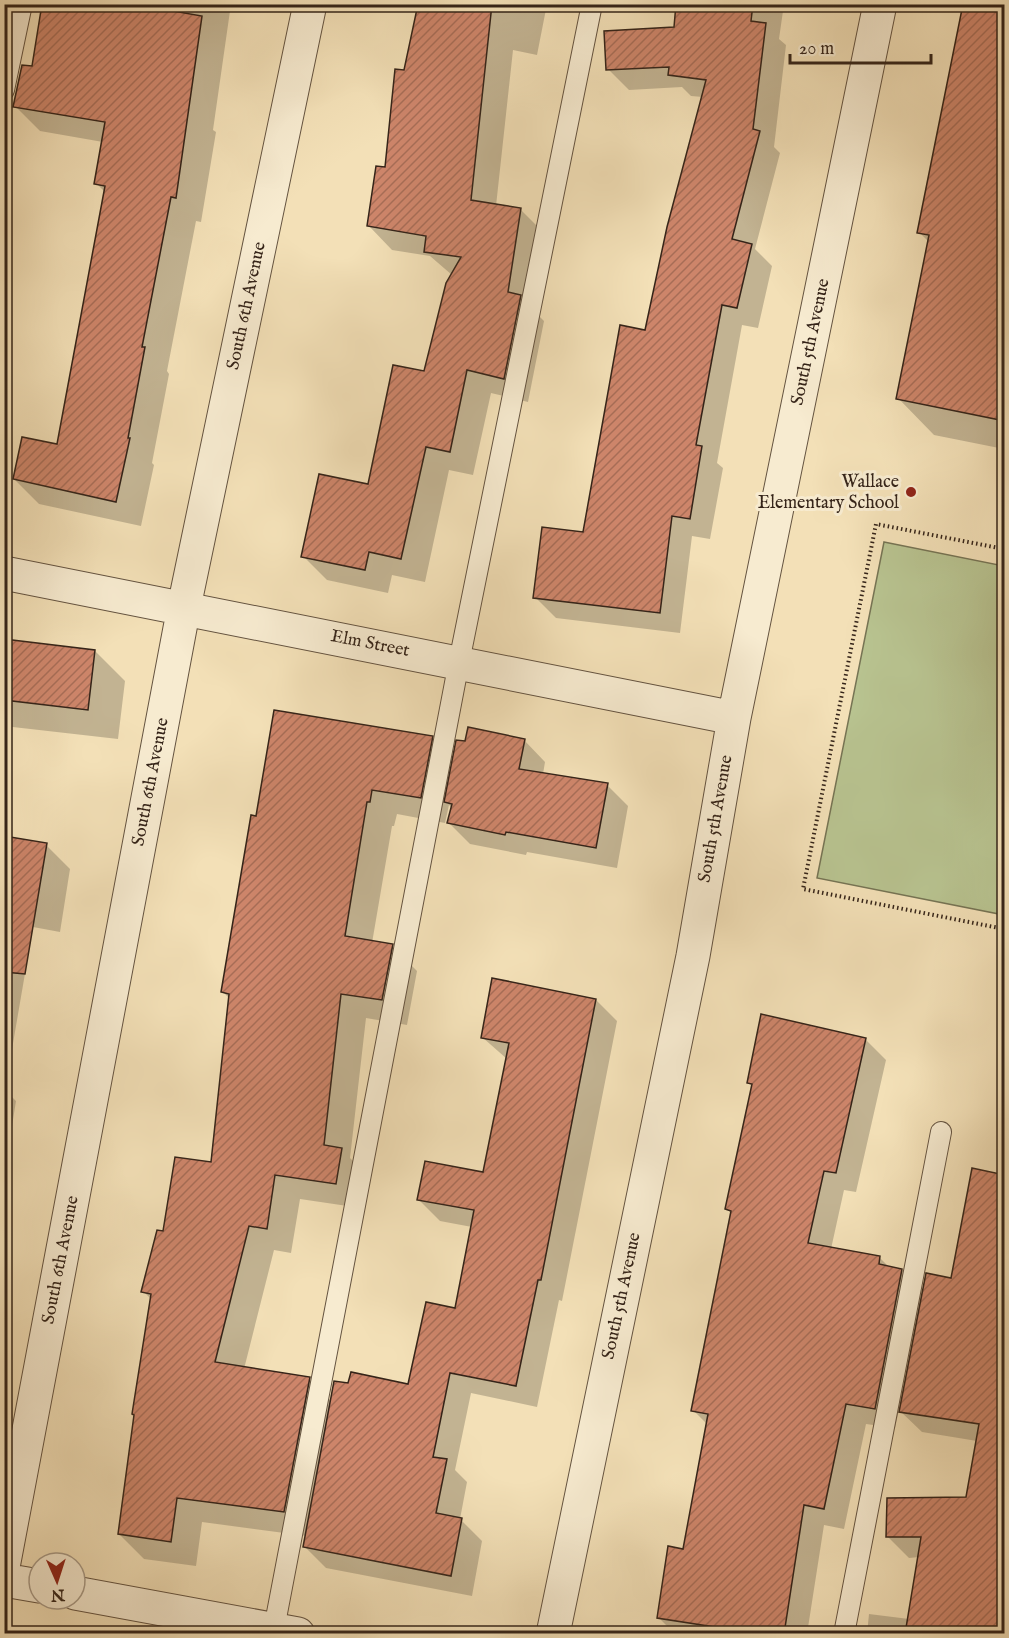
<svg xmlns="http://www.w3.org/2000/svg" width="1009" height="1638" viewBox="0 0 1009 1638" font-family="'IM FELL English',serif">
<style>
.garden{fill:#b8c390;stroke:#767454;stroke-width:1.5}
.shadow{fill:#0003}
.building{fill:url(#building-hatch);stroke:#352419;stroke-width:1.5}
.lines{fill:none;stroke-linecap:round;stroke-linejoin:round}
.lane-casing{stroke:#645340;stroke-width:22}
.street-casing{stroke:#645340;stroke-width:35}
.path{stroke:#352419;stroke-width:4;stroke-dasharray:1.5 3;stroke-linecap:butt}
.lane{stroke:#f7ebd0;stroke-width:20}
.street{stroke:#f7ebd0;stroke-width:33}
.poi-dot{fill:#8f2418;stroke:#f7ebd0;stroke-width:2}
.labels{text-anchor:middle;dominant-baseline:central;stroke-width:6;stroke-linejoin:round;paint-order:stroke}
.street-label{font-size:18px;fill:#352419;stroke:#f7ebd0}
.poi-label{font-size:18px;fill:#352419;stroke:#f7ebd0;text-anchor:end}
</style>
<defs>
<pattern id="building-hatch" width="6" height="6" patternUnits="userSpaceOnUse" patternTransform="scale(1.5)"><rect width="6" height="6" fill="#cd856a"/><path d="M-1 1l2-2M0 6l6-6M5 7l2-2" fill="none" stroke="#a76d56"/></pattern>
</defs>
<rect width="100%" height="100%" fill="#f3e0b7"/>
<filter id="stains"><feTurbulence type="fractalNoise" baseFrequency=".00333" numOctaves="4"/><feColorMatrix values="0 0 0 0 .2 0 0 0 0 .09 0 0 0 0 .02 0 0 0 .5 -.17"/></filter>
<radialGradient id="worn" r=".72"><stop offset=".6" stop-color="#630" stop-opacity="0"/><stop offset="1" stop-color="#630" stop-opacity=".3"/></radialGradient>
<path class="garden" d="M 884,542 L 1004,566 L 1004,915 L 817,878 Z"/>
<path class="shadow" d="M 44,4 L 231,4 L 213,130 L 216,132 L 201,222 L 196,221 L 167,371 L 169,374 L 152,463 L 154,465 L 141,526 L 39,504 L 14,479 L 58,446 L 106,193 L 96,183 L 103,142 L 40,131 L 15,106 L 33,68 Z
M 420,4 L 547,4 L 537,55 L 513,50 L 496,206 L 520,209 L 544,233 L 532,309 L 544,321 L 528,402 L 491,393 L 473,475 L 449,470 L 425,582 L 392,575 L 388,593 L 327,580 L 303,556 L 369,486 L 425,373 L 452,275 L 430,256 L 392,250 L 369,226 L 386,169 Z
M 678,4 L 784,4 L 779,39 L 786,45 L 774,147 L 780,153 L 755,249 L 772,266 L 758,328 L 742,325 L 717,463 L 723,468 L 710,539 L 692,536 L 680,633 L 556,618 L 535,597 L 584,533 L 646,331 L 703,97 L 691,96 L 682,87 L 629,90 L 608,69 L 675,29 Z
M 1004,4 L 1004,449 L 934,435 L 898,398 L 929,242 L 919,232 Z
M 4,641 L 95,651 L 125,681 L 118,739 L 4,726 Z
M 432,737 L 454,760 L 524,740 L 545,762 L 543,774 L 607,785 L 628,806 L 617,868 L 527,852 L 526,855 L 470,844 L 449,823 L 452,808 L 449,805 L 445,823 L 397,814 L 394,826 L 392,826 L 372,943 L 392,946 L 417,971 L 407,1025 L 366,1018 L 350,1158 L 366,1174 L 361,1208 L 300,1199 L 291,1253 L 274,1250 L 244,1369 L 309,1379 L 331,1401 L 409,1386 L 456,1310 L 472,1227 L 440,1221 L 419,1200 L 485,1174 L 507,1059 L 482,1037 L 596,1000 L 617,1021 L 562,1301 L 559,1300 L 537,1407 L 471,1393 L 455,1470 L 467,1482 L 460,1519 L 482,1541 L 472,1596 L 326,1568 L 305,1547 L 307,1536 L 202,1522 L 196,1566 L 144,1559 L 119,1534 L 152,1300 L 143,1291 L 165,1233 L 212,1164 L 230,999 L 223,992 L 257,818 Z
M 4,837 L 46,845 L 70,869 L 60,932 L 33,927 L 5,1090 L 16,1101 L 4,1176 Z
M 865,1039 L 886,1060 L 856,1192 L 844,1190 L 831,1249 L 880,1258 L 890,1268 L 902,1270 L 924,1292 L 952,1280 L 1001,1176 L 1004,1161 L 1004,1634 L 867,1634 L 869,1614 L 909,1619 L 919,1557 L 909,1558 L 888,1537 L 968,1499 L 977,1441 L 922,1432 L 899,1410 L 895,1428 L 866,1424 L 844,1529 L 824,1525 L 807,1634 L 675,1634 L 658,1617 L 684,1550 L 708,1425 L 693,1410 L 732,1214 L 727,1209 L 753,1087 L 748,1082 Z"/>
<path class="building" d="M 42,4 L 133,4 L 202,16 L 176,198 L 171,197 L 142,347 L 145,347 L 128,438 L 130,438 L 116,502 L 13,479 L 22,437 L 57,444 L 105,186 L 94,184 L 105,122 L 13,107 L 22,65 L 32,66 Z
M 418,4 L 492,4 L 471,200 L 521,208 L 508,292 L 521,295 L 504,379 L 467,370 L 450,452 L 426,447 L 401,559 L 369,552 L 365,570 L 301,557 L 319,474 L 368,484 L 393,365 L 424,371 L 446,283 L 461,257 L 424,252 L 426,236 L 367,226 L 376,166 L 385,167 L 395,69 L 404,70 Z
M 676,4 L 753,4 L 751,21 L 766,23 L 753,129 L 760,131 L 732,239 L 752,244 L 737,308 L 722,305 L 696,445 L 702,446 L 690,519 L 672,516 L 660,613 L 533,598 L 542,527 L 583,532 L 620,325 L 645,330 L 667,227 L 706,80 L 668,75 L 669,67 L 606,70 L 604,31 L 674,27 Z
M 963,4 L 1005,4 L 1005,421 L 896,399 L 929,235 L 917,233 Z
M 4,639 L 95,650 L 88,710 L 4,700 Z
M 274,710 L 433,736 L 421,798 L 372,790 L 370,802 L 367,802 L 345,936 L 393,944 L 382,1000 L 341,994 L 324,1145 L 342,1148 L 336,1184 L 275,1175 L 267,1229 L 249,1226 L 215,1362 L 310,1377 L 284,1512 L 177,1498 L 171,1542 L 118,1534 L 134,1415 L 132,1414 L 151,1294 L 141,1292 L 157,1230 L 163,1231 L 175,1157 L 211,1162 L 229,994 L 221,992 L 251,815 L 256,816 Z
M 468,727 L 525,739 L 519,769 L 608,783 L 596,848 L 506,832 L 505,835 L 447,823 L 452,804 L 444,802 L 456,740 L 465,741 Z
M 4,836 L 47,843 L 25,974 L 4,972 Z
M 492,978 L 596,999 L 541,1280 L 538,1280 L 516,1386 L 450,1373 L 433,1457 L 447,1459 L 436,1513 L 462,1518 L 451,1576 L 303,1547 L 334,1381 L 348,1383 L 351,1372 L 408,1384 L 426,1302 L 455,1308 L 474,1210 L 417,1200 L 425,1161 L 483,1172 L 509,1043 L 481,1038 Z
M 761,1014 L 866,1038 L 836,1173 L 824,1171 L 808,1243 L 880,1256 L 879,1264 L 902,1269 L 875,1409 L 846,1404 L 824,1509 L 804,1505 L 784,1634 L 760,1634 L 657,1618 L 668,1546 L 683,1549 L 708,1414 L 691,1411 L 731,1211 L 725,1209 L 752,1084 L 747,1083 Z
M 972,1168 L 1005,1175 L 1005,1255 L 998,1288 L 1005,1289 L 1005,1634 L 905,1634 L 921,1537 L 886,1537 L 887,1498 L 966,1497 L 979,1424 L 899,1412 L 926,1273 L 951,1278 Z"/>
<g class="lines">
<g class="lane-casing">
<path id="lane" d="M 4,90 L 22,4
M 273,1634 L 459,662 L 592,4
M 844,1634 L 941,1132"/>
</g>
<g class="street-casing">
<path id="street" d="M 4,573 L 734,718
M 4,1562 L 184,607 L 310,4
M 4,1580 L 39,1586
M 75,1593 L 298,1634
M 553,1634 L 693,956 L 734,718 L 880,4"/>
</g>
<path class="path" d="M 1004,549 L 876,524 L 803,889 L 1004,929"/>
<use href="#lane" class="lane"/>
<use href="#street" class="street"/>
</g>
<circle class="poi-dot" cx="911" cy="492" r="6"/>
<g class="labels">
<g class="street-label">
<text transform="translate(247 306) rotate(-78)">South 6th Avenue</text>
<text transform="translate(811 342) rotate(-78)">South 5th Avenue</text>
<text transform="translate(370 644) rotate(11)">Elm Street</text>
<text transform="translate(151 782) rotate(-79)">South 6th Avenue</text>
<text transform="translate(716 819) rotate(-80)">South 5th Avenue</text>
<text transform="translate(61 1260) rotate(-79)">South 6th Avenue</text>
<text transform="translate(622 1296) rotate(-78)">South 5th Avenue</text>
</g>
<g class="poi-label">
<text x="899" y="482">Wallace<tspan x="899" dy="21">Elementary School</tspan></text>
</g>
</g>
<rect width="1009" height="1638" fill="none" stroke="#f3e0b7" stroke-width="24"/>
<rect x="6" y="6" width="997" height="1626" fill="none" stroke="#352419" stroke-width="3"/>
<rect x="12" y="12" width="985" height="1614" fill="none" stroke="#352419" stroke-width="1.5"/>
<g transform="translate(57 1581) rotate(177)"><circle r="28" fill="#f7ebd0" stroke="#a99b87" stroke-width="1.5"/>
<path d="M0-4.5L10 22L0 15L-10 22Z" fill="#8f2418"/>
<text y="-9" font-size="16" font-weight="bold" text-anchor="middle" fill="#352419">N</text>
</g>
<path d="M790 54v9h141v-9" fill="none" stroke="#352419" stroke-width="3"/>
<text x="799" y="54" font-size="18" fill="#352419" stroke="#f7ebd0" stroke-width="4.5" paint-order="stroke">20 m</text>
<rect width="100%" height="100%" filter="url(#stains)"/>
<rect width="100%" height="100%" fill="url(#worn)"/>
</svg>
